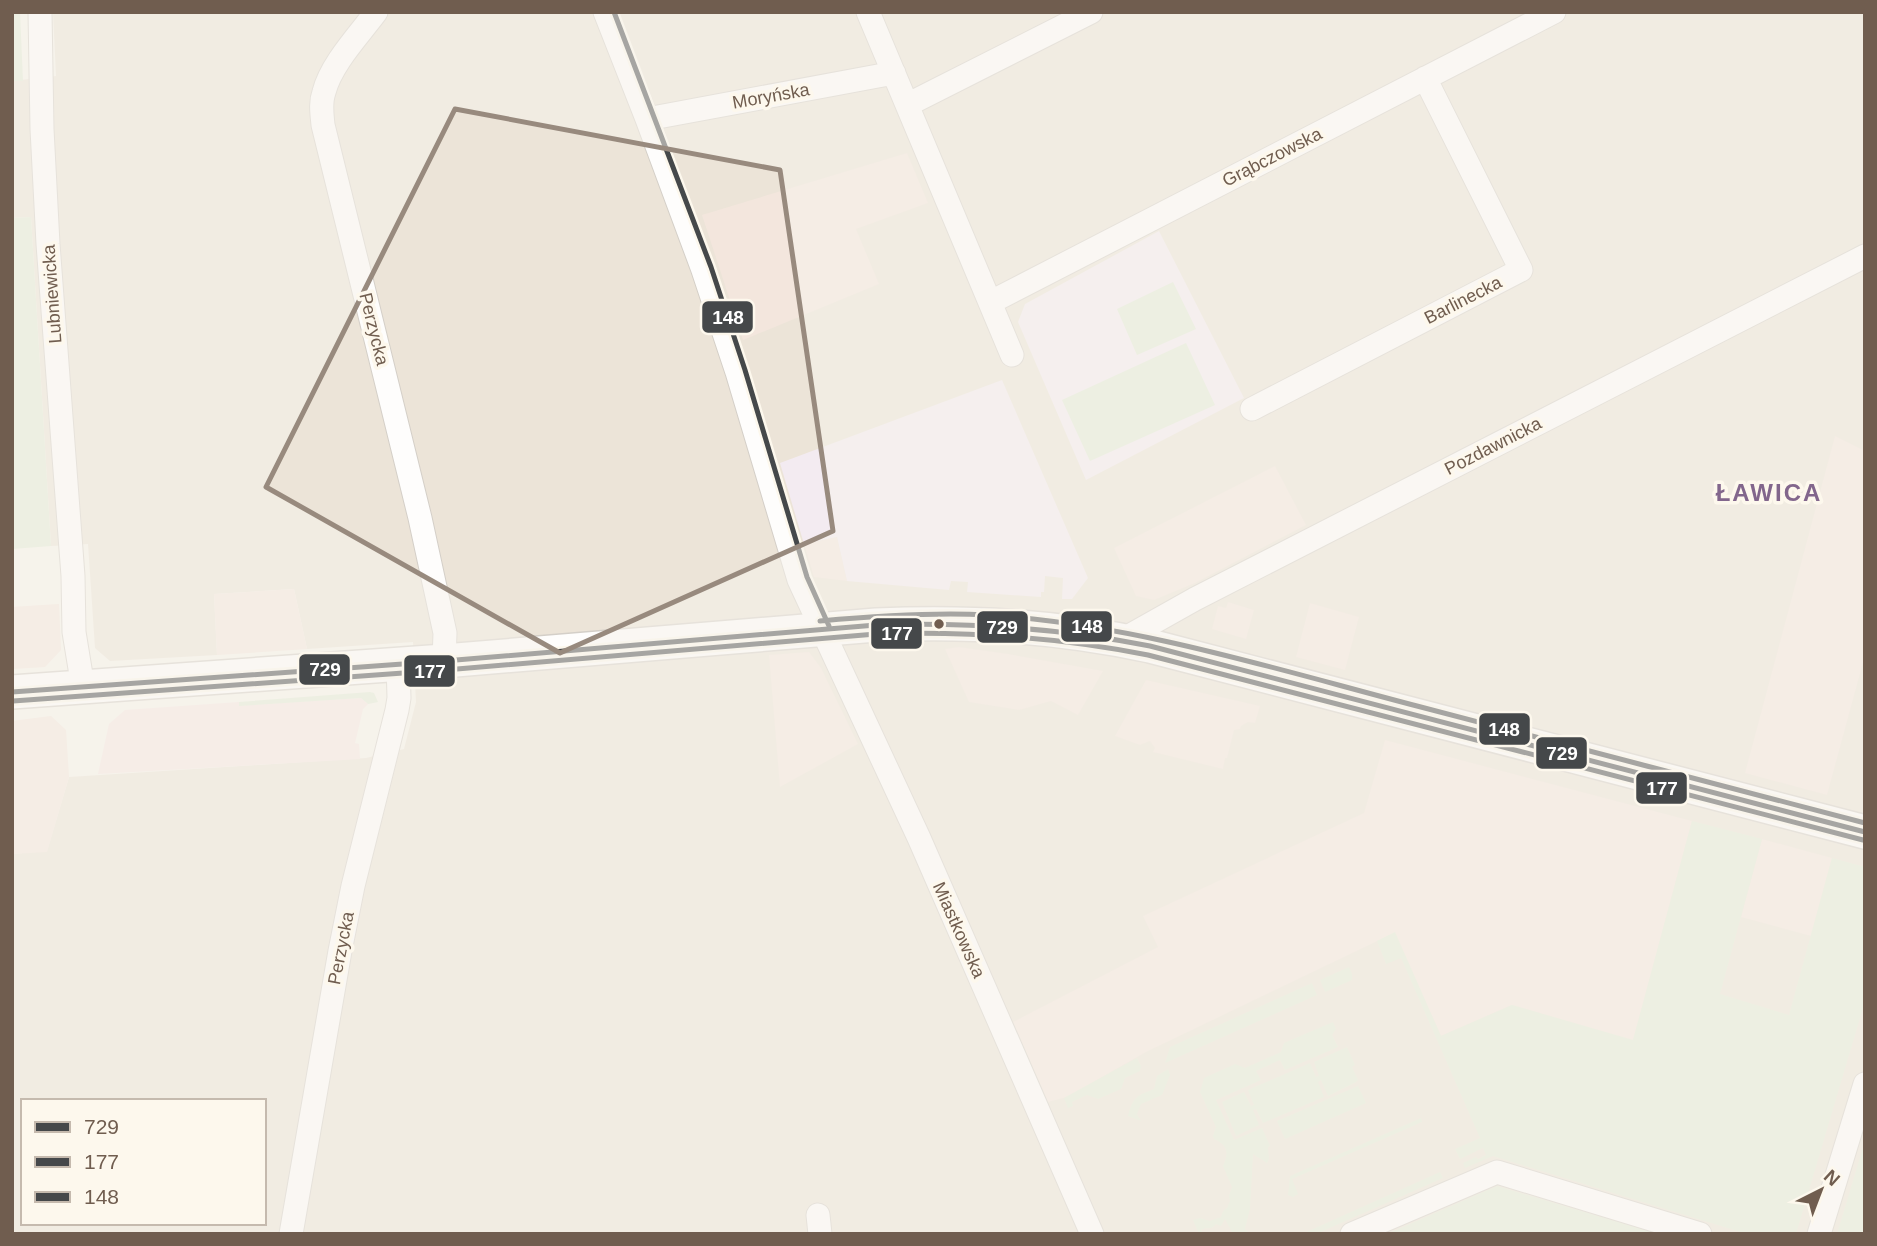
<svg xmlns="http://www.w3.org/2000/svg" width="1877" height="1246" viewBox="0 0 1877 1246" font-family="Helvetica,sans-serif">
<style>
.residential{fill:#ece4d8;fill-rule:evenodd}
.commercial{fill:#f3e6dd}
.education{fill:#f3ebf1}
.medical{fill:#f6e6e3}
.green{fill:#e2ecd7}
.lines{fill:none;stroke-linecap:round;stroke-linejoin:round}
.street-casing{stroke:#d4cfc8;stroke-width:25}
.secondary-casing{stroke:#d4cfc8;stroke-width:36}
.street{stroke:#fefdfc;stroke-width:23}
.secondary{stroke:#fefdfc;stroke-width:33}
.bus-1-casing{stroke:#fdf8ed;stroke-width:10}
.bus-2-casing{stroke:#fdf8ed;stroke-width:10}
.bus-3-casing{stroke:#fdf8ed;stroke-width:10}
.bus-1{stroke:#45484a;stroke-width:5}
.bus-2{stroke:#45484a;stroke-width:5}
.bus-3{stroke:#45484a;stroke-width:5}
.marked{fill:none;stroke:#988a7e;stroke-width:5;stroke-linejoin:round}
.bus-dot{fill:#705d4f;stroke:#fdf8ed;stroke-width:2.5}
.labels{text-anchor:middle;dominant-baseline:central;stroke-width:7;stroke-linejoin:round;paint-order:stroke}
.street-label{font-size:18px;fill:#705d4f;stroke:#fdf8ed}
.district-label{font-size:24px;font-weight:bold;letter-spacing:2px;fill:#82668c;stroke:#fdf8ed}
.line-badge{stroke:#fdf8ed;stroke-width:2.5}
.badge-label{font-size:19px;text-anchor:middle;font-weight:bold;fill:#fff}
</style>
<rect width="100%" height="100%" fill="#f6f3eb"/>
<path class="residential" d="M 53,12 L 1865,12 L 1865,1234 L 12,1234 L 12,854 L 47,851 L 69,777 L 366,758 L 404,749 L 416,702 L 413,642 L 307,649 L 294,589 L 214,594 L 217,655 L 110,661 L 95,648 L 88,544 L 51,546 L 31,217 L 12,218 L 12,81 L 56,76 ZM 23,1101 L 264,1101 L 264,1223 L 23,1223 Z"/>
<path class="commercial" d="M 907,153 L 928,203 L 856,229 L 879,284 L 743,340 L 702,215 Z
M 1835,436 L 1865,451 L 1865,655 L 1827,795 L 1745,773 Z
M 1275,466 L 1306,525 L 1195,583 L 1154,600 L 1136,596 L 1114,548 Z
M 837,537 L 847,581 L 814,577 L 804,544 Z
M 294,589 L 307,649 L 217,655 L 214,594 Z
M 1228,602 L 1254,610 L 1246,639 L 1212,629 L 1218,606 L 1226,608 Z
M 1310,603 L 1359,617 L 1345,670 L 1296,657 Z
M 59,604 L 61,650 L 45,667 L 12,669 L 12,607 Z
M 959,647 L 1008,654 L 1103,671 L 1078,715 L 1051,701 L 1019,710 L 969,702 L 945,649 Z
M 809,652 L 821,668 L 858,744 L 780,787 L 769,655 Z
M 1146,680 L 1260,706 L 1255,723 L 1248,722 L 1241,726 L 1240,729 L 1234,730 L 1227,758 L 1225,758 L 1223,769 L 1153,752 L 1155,748 L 1150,741 L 1140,745 L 1115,736 Z
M 51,716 L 66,730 L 69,777 L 47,852 L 12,854 L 12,721 Z
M 1385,740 L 1692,821 L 1633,1041 L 1512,1005 L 1441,1036 L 1394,933 L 1146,1052 L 1067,1097 L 1048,1102 L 1013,1022 L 1158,947 L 1143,916 L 1364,813 Z
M 1762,839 L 1832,858 L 1811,936 L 1741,917 Z"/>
<path class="education" d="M 1159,231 L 1244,398 L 1086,480 L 1018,322 L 1025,304 Z
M 1002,380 L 1088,578 L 1072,599 L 1062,599 L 1063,578 L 1045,576 L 1044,592 L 1041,592 L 1041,597 L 967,592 L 968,582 L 951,581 L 949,590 L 847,581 L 837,537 L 804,544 L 780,463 Z"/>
<path class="medical" d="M 361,698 L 368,704 L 363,709 L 355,743 L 359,744 L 360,759 L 98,774 L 109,724 L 125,710 L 239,702 L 239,705 Z"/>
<path class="green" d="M 12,12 L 20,12 L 23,81 L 12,81 Z
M 31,217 L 51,546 L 12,549 L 12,218 Z
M 1173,282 L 1196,329 L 1137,355 L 1117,309 Z
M 1186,343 L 1215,405 L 1090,461 L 1062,400 Z
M 370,692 L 374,693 L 378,702 L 368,704 L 361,698 L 239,706 L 239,702 Z
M 1692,821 L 1762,839 L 1720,994 L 1789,1015 L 1832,858 L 1865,867 L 1865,1001 L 1796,1234 L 1747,1234 L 1493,1156 L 1465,1168 L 1463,1163 L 1476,1157 L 1478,1159 L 1486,1155 L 1483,1148 L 1460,1159 L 1455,1149 L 1480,1138 L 1401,958 L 1386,964 L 1377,941 L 1395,932 L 1441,1036 L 1512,1005 L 1633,1040 Z
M 1349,967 L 1352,974 L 1352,980 L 1325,992 L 1320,980 Z
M 1312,983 L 1317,995 L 1165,1063 L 1170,1047 Z
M 1333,1022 L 1336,1029 L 1332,1035 L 1338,1047 L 1285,1070 L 1280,1060 L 1256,1071 L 1261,1080 L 1216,1100 L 1234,1140 L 1262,1128 L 1270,1146 L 1268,1147 L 1269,1159 L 1267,1163 L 1253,1154 L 1250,1209 L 1245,1229 L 1251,1234 L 1233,1234 L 1225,1219 L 1221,1226 L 1216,1224 C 1211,1231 1208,1226 1201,1230 L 1203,1234 L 1199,1234 L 1193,1220 L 1200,1218 L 1210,1221 L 1221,1217 L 1223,1211 L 1227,1208 L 1230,1201 L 1229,1196 L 1232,1187 L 1223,1166 C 1229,1153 1228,1145 1214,1139 L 1213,1136 L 1216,1127 L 1200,1092 L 1204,1078 L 1235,1064 L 1245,1068 L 1281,1052 L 1284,1043 Z
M 1347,1047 L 1355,1065 L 1352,1067 L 1358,1080 L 1356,1082 L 1328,1096 L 1321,1080 L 1318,1082 L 1324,1097 L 1263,1123 L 1256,1109 L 1253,1110 L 1259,1125 L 1236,1136 L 1222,1102 L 1244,1092 L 1251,1106 L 1254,1105 L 1248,1090 L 1310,1063 L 1316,1077 L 1319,1076 L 1314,1062 Z
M 1137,1058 L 1141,1066 L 1140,1071 L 1125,1078 L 1121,1089 L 1098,1099 L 1087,1095 L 1072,1102 L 1073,1106 L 1068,1108 L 1064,1098 Z
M 1168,1069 L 1170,1075 L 1162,1095 L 1141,1104 L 1137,1114 L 1141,1121 L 1128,1116 C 1133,1097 1136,1096 1154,1089 L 1157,1076 Z
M 1358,1086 L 1366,1103 L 1285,1139 L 1277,1121 Z
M 1421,1118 L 1422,1122 L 1292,1179 L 1298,1194 L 1293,1197 L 1288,1195 L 1290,1176 Z
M 1865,1141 L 1865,1234 L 1837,1234 Z
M 1440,1172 L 1443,1178 L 1316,1234 L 1302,1234 Z
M 1497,1186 L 1658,1234 L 1387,1234 Z"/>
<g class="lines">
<g class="street-casing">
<path id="street" d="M 40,12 L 42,129 L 48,244 L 73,576 L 74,632 L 83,687
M 376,12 C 359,35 331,64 324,92 C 320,103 322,114 323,125 L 420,518 L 445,633 L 444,661
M 605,12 L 647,119 L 703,270 L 737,372 L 799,580 L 919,838 L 1092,1234
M 868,12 L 1012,355
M 907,105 L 1091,12
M 647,119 L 894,73
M 991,302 L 1554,12
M 1252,409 L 1521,270 L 1425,78
M 1122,640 L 1195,599 L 1865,256
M 818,1215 L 820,1234
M 291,1234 L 340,951 L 353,886 L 397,710 L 399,698 L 398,664
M 1352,1234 L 1497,1172 L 1700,1234
M 1819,1234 L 1865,1084"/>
</g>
<g class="secondary-casing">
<path id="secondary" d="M 12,692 L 444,661 L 876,625 C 971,621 1057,626 1150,646 L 1865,832"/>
</g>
<use href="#street" class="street"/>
<use href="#secondary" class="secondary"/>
<g class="bus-1-casing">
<path id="bus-1" d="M 12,692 L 444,661 L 876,625 C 969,622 1059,628 1150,646 L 1865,832"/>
</g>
<g class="bus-2-casing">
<path id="bus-2" d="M 13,701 L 445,670 L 876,634 C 968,631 1058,637 1148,655 L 1863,840"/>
</g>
<g class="bus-3-casing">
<path id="bus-3" d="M 614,12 L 711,267 L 745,370 L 807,577 L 829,626
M 820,621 C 875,616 931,612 987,615 C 1134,624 1275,669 1417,706 C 1566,745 1716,784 1865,823"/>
</g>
<use href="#bus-1" class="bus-1"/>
<use href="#bus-2" class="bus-2"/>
<use href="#bus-3" class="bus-3"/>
</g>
<path d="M0 0H1877V1246H0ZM 455,109 L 780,170 L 833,531 L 560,653 L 266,487 Z" fill="#f6f3eb" fill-opacity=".55" fill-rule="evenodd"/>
<path class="marked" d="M 455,109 L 780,170 L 833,531 L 560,653 L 266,487 Z"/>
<circle class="bus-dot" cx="939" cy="624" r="6"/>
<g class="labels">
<g class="street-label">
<text transform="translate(771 96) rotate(-10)">Moryńska</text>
<text transform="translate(1272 157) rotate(-27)">Grąbczowska</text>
<text transform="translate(52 294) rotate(-94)">Lubniewicka</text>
<text transform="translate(1463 300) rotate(-27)">Barlinecka</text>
<text transform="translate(374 329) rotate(76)">Perzycka</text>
<text transform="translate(1493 446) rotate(-27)">Pozdawnicka</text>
<text transform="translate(959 930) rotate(66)">Miastkowska</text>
<text transform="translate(341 948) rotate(-79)">Perzycka</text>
</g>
<g class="district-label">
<text x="1769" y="492">ŁAWICA</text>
</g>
</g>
<g class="line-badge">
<rect x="701" y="300" width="53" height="34" rx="7" fill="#45484a"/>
<rect x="1060" y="610" width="53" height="33" rx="7" fill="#45484a"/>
<rect x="976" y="610" width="53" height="34" rx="7" fill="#45484a"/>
<rect x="870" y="617" width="53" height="33" rx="7" fill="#45484a"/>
<rect x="298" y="653" width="53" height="33" rx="7" fill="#45484a"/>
<rect x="403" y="654" width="53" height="34" rx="7" fill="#45484a"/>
<rect x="1478" y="712" width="53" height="34" rx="7" fill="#45484a"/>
<rect x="1535" y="736" width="53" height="34" rx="7" fill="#45484a"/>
<rect x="1635" y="771" width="53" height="34" rx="7" fill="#45484a"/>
</g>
<g class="badge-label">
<text x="728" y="324">148</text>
<text x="1087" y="633">148</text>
<text x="1002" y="634">729</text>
<text x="897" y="640">177</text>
<text x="325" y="676">729</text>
<text x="430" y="678">177</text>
<text x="1504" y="736">148</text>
<text x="1562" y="760">729</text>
<text x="1662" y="795">177</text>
</g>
<rect width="1877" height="1246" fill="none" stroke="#705d4f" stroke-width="28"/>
<rect x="21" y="1099" width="245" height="126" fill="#fdf8ed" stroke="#c5baae" stroke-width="2"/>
<rect x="35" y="1122" width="35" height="10" fill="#45484a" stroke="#c5baae" stroke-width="2"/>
<text x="84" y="1134" font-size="21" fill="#705d4f">729</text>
<rect x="35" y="1157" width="35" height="10" fill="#45484a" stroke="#c5baae" stroke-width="2"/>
<text x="84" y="1169" font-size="21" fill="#705d4f">177</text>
<rect x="35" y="1192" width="35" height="10" fill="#45484a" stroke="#c5baae" stroke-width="2"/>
<text x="84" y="1204" font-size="21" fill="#705d4f">148</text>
<g transform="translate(1821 1190) rotate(42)" stroke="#fdf8ed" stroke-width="5" paint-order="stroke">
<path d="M0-5L12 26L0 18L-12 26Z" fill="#705d4f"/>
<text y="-10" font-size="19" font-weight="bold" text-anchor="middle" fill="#705d4f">N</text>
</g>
</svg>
